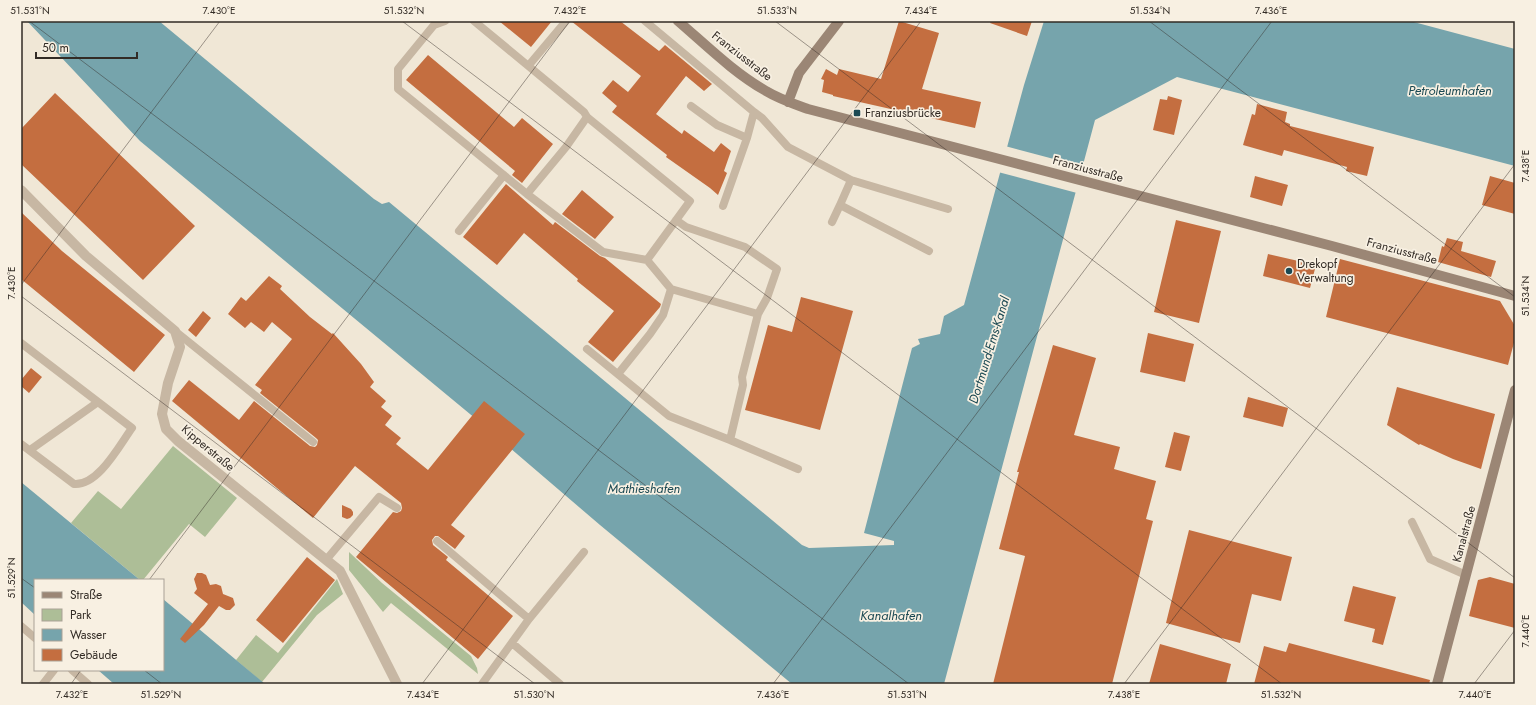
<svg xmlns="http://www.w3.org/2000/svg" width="1536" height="705" viewBox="0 0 1536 705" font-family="Jost,sans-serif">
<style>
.green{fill:#adbe97}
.water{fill:#76a4ac}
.pier{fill:#f0e7d6}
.building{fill:#c46e40}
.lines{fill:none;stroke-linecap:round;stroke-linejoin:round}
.lane{stroke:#c7b7a3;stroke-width:8}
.street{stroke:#c7b7a3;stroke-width:10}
.secondary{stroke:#9b8675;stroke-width:10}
.ticks{fill:none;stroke:#322b25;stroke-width:1;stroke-opacity:0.45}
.poi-dot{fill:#1b4953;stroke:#f8f0e2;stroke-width:1.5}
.labels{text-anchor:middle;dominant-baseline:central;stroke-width:3.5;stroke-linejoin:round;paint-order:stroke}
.street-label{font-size:12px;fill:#322b25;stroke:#f8f0e2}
.poi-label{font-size:12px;fill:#322b25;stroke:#f8f0e2;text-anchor:start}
.water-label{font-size:13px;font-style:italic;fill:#1b4953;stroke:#f8f0e2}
.neatline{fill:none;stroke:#322b25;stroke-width:1.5}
.ticks-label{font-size:10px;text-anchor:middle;fill:#322b25}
</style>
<rect width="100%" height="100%" fill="#f0e7d6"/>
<path class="green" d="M 173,446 L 237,498 L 205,537 L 189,524 L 143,580 L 140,580 L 71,523 L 98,491 L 121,509 Z
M 349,552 L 382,583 L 471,656 L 477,668 L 478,674 L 391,603 L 383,612 L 349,570 Z
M 337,579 L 343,594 L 317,615 L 262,682 L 236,660 L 256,635 L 278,653 Z"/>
<path class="water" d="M 27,21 L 159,21 L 374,199 L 382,204 L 389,202 L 802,545 L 809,548 L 894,545 L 894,541 L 864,533 L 912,348 L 920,344 L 918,339 L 940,334 L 944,316 L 964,305 L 1024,85 L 1044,21 L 1410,21 L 1515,49 L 1515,166 L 1177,77 L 1095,120 L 944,684 L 792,684 L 600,525 L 476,419 L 140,141 Z
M 21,482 L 140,580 L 35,580 L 35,615 L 21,602 Z
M 163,599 L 265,684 L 114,684 L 98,670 L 163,670 Z"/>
<path class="pier" d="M 1005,146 L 1084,167 L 1077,193 L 998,172 Z"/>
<path class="building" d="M 499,21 L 552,21 L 531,47 Z
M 571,21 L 620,21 L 659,51 L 665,45 L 712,84 L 704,91 L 686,76 L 656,114 L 682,134 L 684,130 L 714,152 L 721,143 L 731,151 L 724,171 L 727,173 L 718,195 L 710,188 L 666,157 L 667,155 L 612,112 L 617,106 L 602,93 L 613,80 L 628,92 L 641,76 Z
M 899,21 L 939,33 L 922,89 L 981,102 L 975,128 L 833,96 L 833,95 L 822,92 L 824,80 L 821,79 L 826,69 L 837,75 L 839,69 L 881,79 Z
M 991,21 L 1032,21 L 1027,36 L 990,23 Z
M 428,55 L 514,127 L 522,118 L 553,144 L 522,183 L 512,175 L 515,171 L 406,80 Z
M 55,93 L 195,226 L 143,280 L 21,164 L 21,129 Z
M 1168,96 L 1182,100 L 1174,135 L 1153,130 L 1160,99 L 1167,100 Z
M 1257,104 L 1287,112 L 1285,122 L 1290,124 L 1290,126 L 1374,147 L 1367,176 L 1346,171 L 1347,167 L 1284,150 L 1282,156 L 1243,145 L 1252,114 L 1255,115 Z
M 1255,176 L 1288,185 L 1282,206 L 1250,197 Z
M 1490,176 L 1515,183 L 1515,214 L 1482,205 Z
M 506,184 L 553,225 L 555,222 L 600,256 L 605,258 L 661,304 L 660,307 L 613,362 L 588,342 L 614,311 L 577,281 L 578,279 L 524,233 L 497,265 L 463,237 Z
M 582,190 L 614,217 L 595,239 L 562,214 Z
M 21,212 L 62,251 L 165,335 L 134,372 L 21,279 Z
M 1176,220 L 1221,231 L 1199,323 L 1154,312 Z
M 1447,238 L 1463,242 L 1461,251 L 1496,261 L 1491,277 L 1438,262 L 1442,246 L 1444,247 Z
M 1268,254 L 1316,265 L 1310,288 L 1263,276 Z
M 1340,259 L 1500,301 L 1515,326 L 1515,339 L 1508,365 L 1326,317 Z
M 269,276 L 282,286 L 280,289 L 310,317 L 332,334 L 333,333 L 361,364 L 374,382 L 370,387 L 386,401 L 381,407 L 392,416 L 385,425 L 401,438 L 396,444 L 428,470 L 484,401 L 525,434 L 451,525 L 465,536 L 455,549 L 438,536 L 435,536 L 432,540 L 433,545 L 448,557 L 446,560 L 513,616 L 478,659 L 356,557 L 393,512 L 397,513 L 401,511 L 402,508 L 401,503 L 355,466 L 313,518 L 172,401 L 189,380 L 239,420 L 254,401 L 310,446 L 315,447 L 317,445 L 318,440 L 316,438 L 260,393 L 262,390 L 255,385 L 292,339 L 272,322 L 264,332 L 251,322 L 245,328 L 228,314 L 241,297 L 246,301 Z
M 801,297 L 853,311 L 820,430 L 745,410 L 768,325 L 792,332 Z
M 203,311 L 211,318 L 196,337 L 188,330 Z
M 1148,333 L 1194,344 L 1185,382 L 1140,372 Z
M 1053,345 L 1096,358 L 1074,435 L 1120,447 L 1114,469 L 1156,481 L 1146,519 L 1153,521 L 1112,684 L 993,684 L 1025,556 L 999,549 L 1019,472 L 1017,472 Z
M 31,368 L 42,377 L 29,393 L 21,386 L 21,380 Z
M 1397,387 L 1495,414 L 1481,469 L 1453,459 L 1420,444 L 1419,445 L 1387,425 Z
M 1248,397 L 1288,408 L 1283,427 L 1243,417 Z
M 1174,432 L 1190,436 L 1181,471 L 1165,467 Z
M 342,505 L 351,509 L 353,512 L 353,515 L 350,518 L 347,519 L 342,517 Z
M 1189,530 L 1292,557 L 1281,601 L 1252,594 L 1240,643 L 1166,623 Z
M 307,557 L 335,580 L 283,643 L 256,620 Z
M 197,573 L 202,573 L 206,575 L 210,585 L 216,584 L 221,586 L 223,594 L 233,598 L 235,605 L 230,610 L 226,610 L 219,606 L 204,625 L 185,643 L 180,639 L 208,604 L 194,593 L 197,589 L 194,579 Z
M 1490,577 L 1515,584 L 1515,628 L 1469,616 L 1478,580 Z
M 1353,586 L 1396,597 L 1383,645 L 1372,642 L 1375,629 L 1344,621 Z
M 1289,643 L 1430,680 L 1429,684 L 1254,684 L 1264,646 L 1286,652 Z
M 1160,644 L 1231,664 L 1226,684 L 1149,684 Z"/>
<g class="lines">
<path class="lane" d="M 445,21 L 434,25 L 398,69 L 398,89 L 527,194 L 566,147 L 587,117 L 584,112 L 474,21
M 645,21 L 754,112 L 747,138 L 723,206
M 529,65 L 566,21
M 691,106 L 717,125 L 747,138
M 754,112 L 762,118 L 788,147 L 851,180 L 948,209
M 851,180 L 840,205 L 929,251
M 527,194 L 603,252 L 647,260 L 690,201 L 587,117
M 832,222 L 840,205
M 459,231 L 504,175
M 647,260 L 671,289 L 758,314
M 175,331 L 313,442
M 21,343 L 132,428 C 119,446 98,486 74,484 L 21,444
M 587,349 L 669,416 L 730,440 L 743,385 L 742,377 L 758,314 L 767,298 L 777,269 L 745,247 L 686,227 L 676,220
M 618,374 L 650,334 L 663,315 L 671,289
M 730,440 L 798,469
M 30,450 L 98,402
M 1412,522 L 1430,559 L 1466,575
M 437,541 L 529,619 L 584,552
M 326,560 L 379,497 L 397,508
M 21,626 L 35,638
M 512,643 L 560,684
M 72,670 L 88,684
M 43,684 L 54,670
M 482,684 L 529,619"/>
<path class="street" d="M 21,190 L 86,256 L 175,331 L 180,347 L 168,383 L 162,414 L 166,429 L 178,441 L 340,571 L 397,684"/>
<path class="secondary" d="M 678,21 C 706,45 734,73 766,91 C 779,99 794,104 808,109 L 1332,246 L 1515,296
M 788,102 L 799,73 L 839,21
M 1437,684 L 1515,390"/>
</g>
<path class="ticks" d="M 29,21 L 909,684M 402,21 L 1282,684M 775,21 L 1515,578M 1149,21 L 1515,297M 21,285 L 220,21M 21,296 L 535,684M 21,578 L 35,588M 149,580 L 570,21M 144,670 L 162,684M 71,684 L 81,670M 422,684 L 921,21M 773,684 L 1272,21M 1124,684 L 1515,164M 1474,684 L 1515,630"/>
<g class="poi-dot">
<rect x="853" y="109" width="8" height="8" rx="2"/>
<circle cx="1289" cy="271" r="4"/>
</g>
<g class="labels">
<g class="street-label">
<text transform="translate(742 56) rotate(38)">Franziusstraße</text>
<text transform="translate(1088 169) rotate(15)">Franziusstraße</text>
<text transform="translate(1402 251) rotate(15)">Franziusstraße</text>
<text transform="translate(208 448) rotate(40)">Kipperstraße</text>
<text transform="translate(1464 534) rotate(-75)">Kanalstraße</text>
</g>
<g class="poi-label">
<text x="865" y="113">Franziusbrücke</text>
<text x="1297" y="264">Drekopf<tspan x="1297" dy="14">Verwaltung</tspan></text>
</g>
<g class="water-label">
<text x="1450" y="90">Petroleumhafen</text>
<text transform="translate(989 350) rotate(-73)">Dortmund-Ems-Kanal</text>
<text x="644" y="488">Mathieshafen</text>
<text x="891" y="615">Kanalhafen</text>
</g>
</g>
<rect width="1536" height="705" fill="none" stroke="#f8f0e2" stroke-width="44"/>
<rect x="34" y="579" width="130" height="92" fill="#f8f0e2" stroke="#a9a196"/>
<rect x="42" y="592" width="20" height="6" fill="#9b8675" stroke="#a9a196"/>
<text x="70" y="599" font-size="12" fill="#322b25">Straße</text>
<rect x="42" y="609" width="20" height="12" fill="#adbe97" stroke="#a9a196"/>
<text x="70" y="619" font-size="12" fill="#322b25">Park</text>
<rect x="42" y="629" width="20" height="12" fill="#76a4ac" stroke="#a9a196"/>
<text x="70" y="639" font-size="12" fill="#322b25">Wasser</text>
<rect x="42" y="649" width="20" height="12" fill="#c46e40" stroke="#a9a196"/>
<text x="70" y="659" font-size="12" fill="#322b25">Gebäude</text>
<path d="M36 52v6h101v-6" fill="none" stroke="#322b25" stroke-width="2"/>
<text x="42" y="52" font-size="12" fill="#322b25" stroke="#f8f0e2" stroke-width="3" paint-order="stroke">50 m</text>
<rect x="22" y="22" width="1492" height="661" class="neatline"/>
<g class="ticks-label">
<text x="30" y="14">51.531°N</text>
<text x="219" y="14">7.430°E</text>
<text x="404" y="14">51.532°N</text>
<text x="570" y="14">7.432°E</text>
<text x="777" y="14">51.533°N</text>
<text x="921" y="14">7.434°E</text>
<text x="1150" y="14">51.534°N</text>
<text x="1271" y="14">7.436°E</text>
<text transform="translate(1525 166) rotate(-90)" y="4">7.438°E</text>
<text transform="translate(11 283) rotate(-90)" y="4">7.430°E</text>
<text transform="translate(1525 296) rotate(-90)" y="4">51.534°N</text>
<text transform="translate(11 578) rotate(-90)" y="4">51.529°N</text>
<text transform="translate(1525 631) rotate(-90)" y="4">7.440°E</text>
<text x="72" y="698">7.432°E</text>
<text x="161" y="698">51.529°N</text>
<text x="423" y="698">7.434°E</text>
<text x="534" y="698">51.530°N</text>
<text x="773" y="698">7.436°E</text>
<text x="907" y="698">51.531°N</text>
<text x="1124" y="698">7.438°E</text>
<text x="1281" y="698">51.532°N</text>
<text x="1475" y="698">7.440°E</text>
</g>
</svg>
